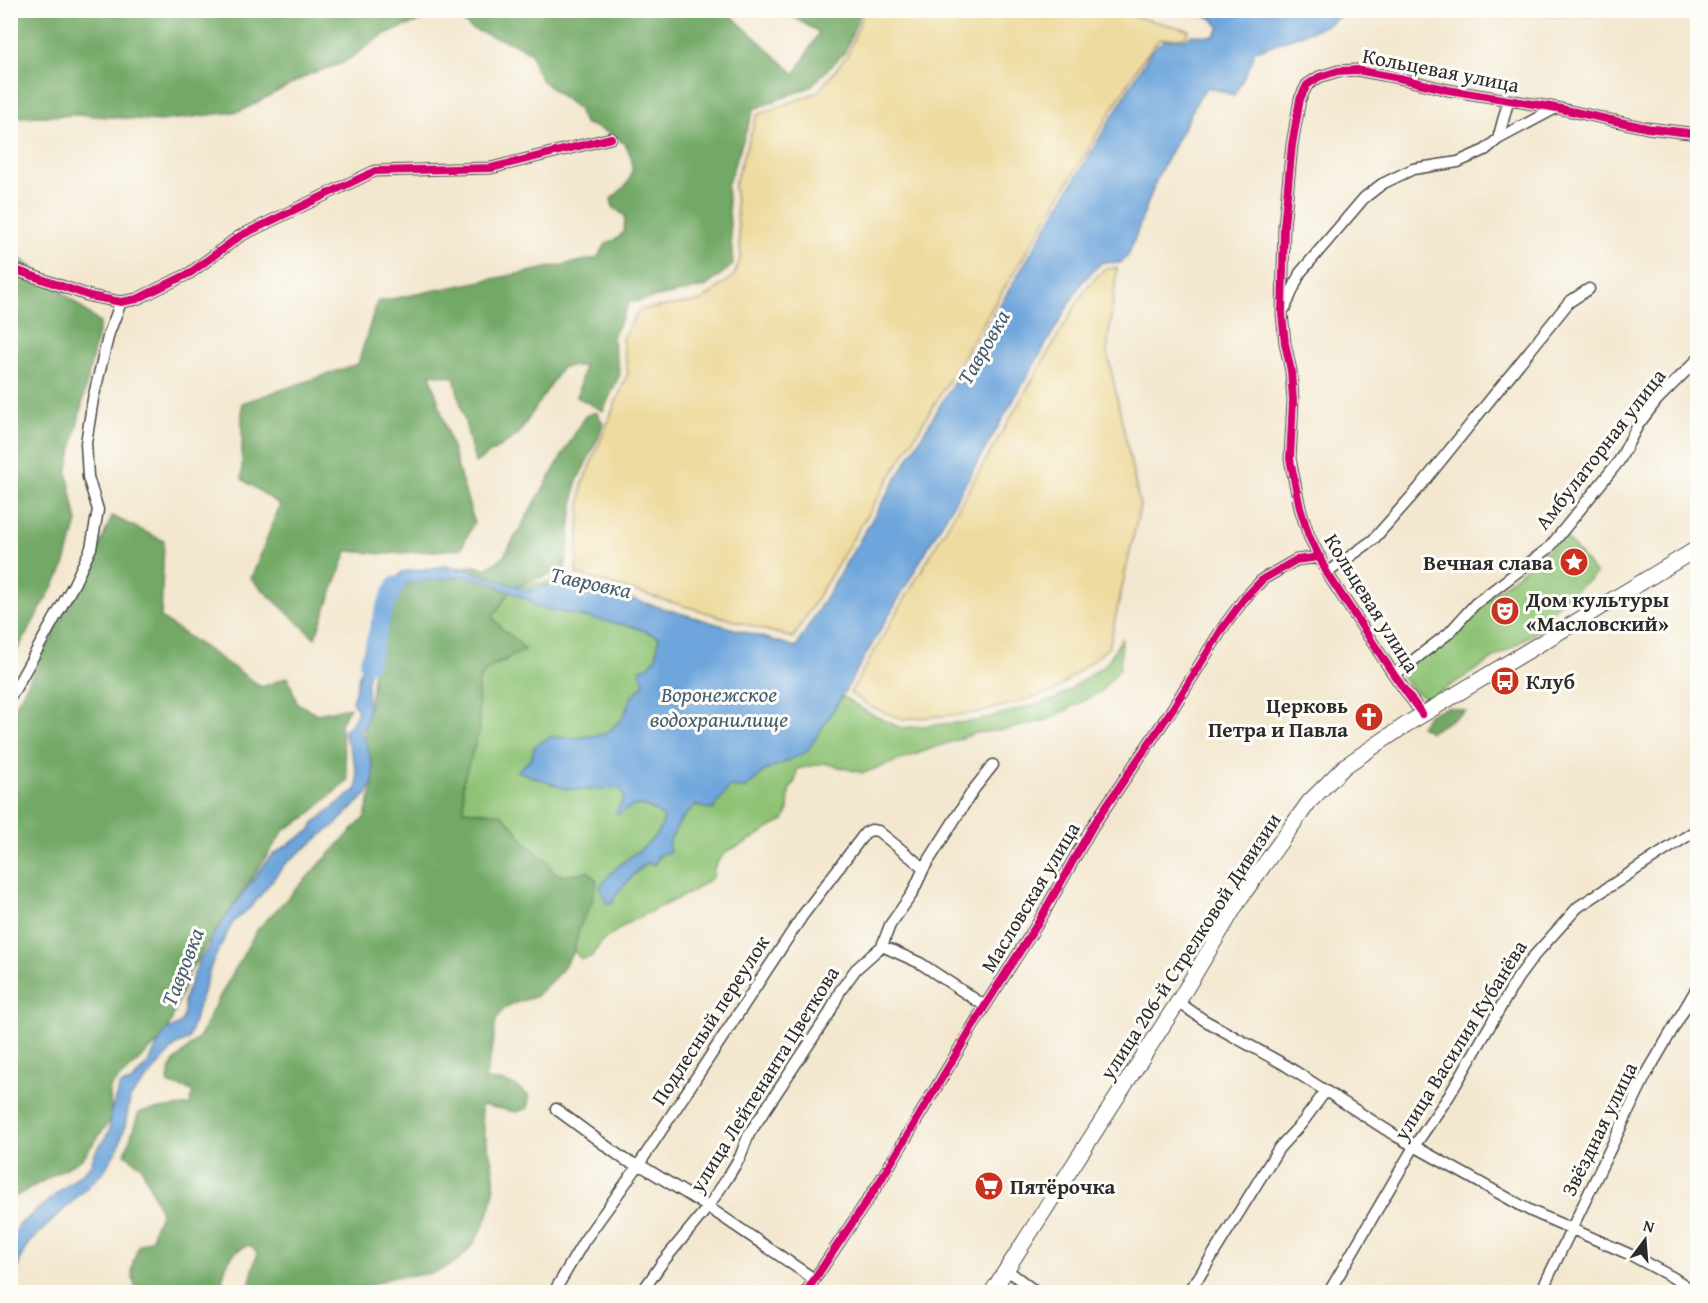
<svg xmlns="http://www.w3.org/2000/svg" width="1708" height="1303" viewBox="0 0 1708 1303" font-family="'Gentium Book Plus',serif">
<style>
.green{fill:#8ec375;stroke:#5c7750;stroke-width:1.5}
.forest{fill:#72a966;stroke:#4e6a48;stroke-width:1.5}
.sand{fill:#eeda9e;stroke:#8c8264;stroke-width:1.5}
.water{fill:#6da5dc;stroke:#4c6884;stroke-width:1.5}
.lines{fill:none;stroke-linecap:round;stroke-linejoin:round}
.river{stroke:#6da5dc;stroke-width:18}
.minor-casing{stroke:#494744;stroke-width:13}
.secondary-casing{stroke:#494744;stroke-width:17}
.minor{stroke:#fff;stroke-width:10}
.secondary{stroke:#fff;stroke-width:15}
.cycleway-casing{stroke:#fdfcf7;stroke-width:11}
.cycleway{stroke:#d6006c;stroke-width:8}
.labels{text-anchor:middle;dominant-baseline:central;stroke-width:6;stroke-linejoin:round;paint-order:stroke}
.street-label{font-size:21px;fill:#2b2b2b;stroke:#fdfcf7}
.poi-label{font-size:21px;font-weight:bold;fill:#2b2b2b;stroke:#fdfcf7;text-anchor:start}
.water-label{font-size:22px;font-style:italic;fill:#455c72;stroke:#fdfcf7}
</style>
<rect width="100%" height="100%" fill="#fdfcf7"/>
<filter id="ink" filterUnits="userSpaceOnUse"><feTurbulence type="fractalNoise" baseFrequency=".0167" numOctaves="2"/><feDisplacementMap in="SourceGraphic" scale="12" xChannelSelector="R" yChannelSelector="G"/><feConvolveMatrix kernelMatrix="1 2 1 2 8 2 1 2 1" color-interpolation-filters="sRGB"/></filter>
<filter id="wash" filterUnits="userSpaceOnUse"><feTurbulence type="fractalNoise" baseFrequency=".008" numOctaves="4" result="noise"/><feDisplacementMap in="SourceGraphic" scale="24" xChannelSelector="R" yChannelSelector="G"/><feGaussianBlur stdDeviation="1.35" result="paint"/><feColorMatrix in="noise" values="0 0 0 0 0 0 0 0 0 0 0 0 0 0 0 0 0 1.4 0 .05"/><feComposite in="paint" operator="in"/></filter>
<g filter="url(#wash)">
<rect width="100%" height="100%" fill="#f3e7cf"/>
<path class="green" d="M 1565,536 L 1596,574 L 1556,606 L 1541,629 L 1432,697 C 1417,699 1409,685 1400,674 L 1476,608 Z
M 566,580 L 524,593 L 635,627 L 659,637 L 656,657 L 650,666 L 644,684 L 631,698 L 623,718 L 606,734 L 578,738 L 561,737 L 535,746 L 531,759 L 518,771 L 563,788 L 578,790 L 620,787 L 624,798 L 617,813 L 619,814 C 638,800 648,804 664,818 L 661,830 L 642,849 L 618,892 L 632,876 L 648,863 L 654,865 L 680,821 L 695,805 L 713,810 L 729,787 L 746,788 L 763,772 L 807,751 L 842,696 L 869,713 L 901,728 L 976,721 L 1056,699 L 1107,663 L 1122,638 L 1120,669 L 1100,692 L 1048,720 L 1008,729 L 976,733 L 863,773 L 824,763 L 797,769 L 796,779 L 789,791 L 788,811 L 784,820 L 743,844 L 727,851 L 715,865 L 713,877 L 693,891 L 631,921 L 602,941 L 591,957 L 581,959 L 574,951 L 579,928 L 590,905 L 588,872 L 564,876 L 553,872 L 547,861 L 527,845 L 513,826 L 501,814 L 463,810 L 463,781 L 479,732 L 478,682 L 485,672 L 494,665 L 505,662 L 518,641 L 498,627 L 493,616 L 514,586 Z"/>
<path class="forest" d="M 1697,10 L 1697,15 L 1513,14 L 1500,11 Z
M 11,11 L 730,11 L 729,14 L 795,74 L 819,32 L 789,15 L 789,11 L 861,11 L 845,52 L 810,87 L 754,109 L 727,186 L 733,265 L 705,287 L 629,303 L 612,338 L 620,374 L 603,411 L 577,397 L 584,366 L 562,367 L 518,435 L 475,463 L 454,377 L 430,374 L 474,522 L 461,549 L 384,554 L 347,551 L 315,638 L 251,579 L 280,505 L 242,479 L 242,403 L 358,364 L 377,302 L 597,258 L 606,244 L 618,238 L 624,231 L 625,216 L 613,207 L 611,199 C 616,194 624,189 628,182 C 632,177 632,170 632,164 C 631,138 605,131 584,123 L 578,109 L 542,81 L 535,68 L 531,53 L 517,45 L 472,29 L 459,18 L 445,12 L 385,34 L 343,63 L 310,74 L 241,111 L 160,121 L 83,115 L 11,117 Z
M 10,169 L 17,255 L 100,323 L 67,472 L 77,522 L 63,569 L 11,661 Z
M 596,412 L 603,423 L 599,436 L 576,483 L 565,570 L 514,586 L 493,616 C 501,633 514,635 525,650 L 494,665 L 485,672 L 478,682 L 479,732 L 463,781 L 464,810 L 501,814 L 513,826 L 527,845 L 547,861 L 553,872 L 564,876 L 588,871 L 597,881 L 591,904 L 579,928 L 574,951 L 561,971 L 535,997 L 512,1004 L 503,1010 L 496,1020 L 493,1045 L 485,1080 C 506,1081 512,1082 529,1096 L 528,1108 L 517,1112 L 481,1105 C 480,1134 497,1161 494,1191 C 489,1226 468,1264 431,1273 C 419,1276 406,1275 394,1277 C 379,1281 361,1291 346,1292 C 313,1295 278,1292 245,1292 L 249,1286 L 257,1253 L 250,1245 C 226,1251 224,1271 220,1292 L 137,1292 C 129,1271 131,1266 139,1245 L 152,1239 L 154,1228 L 161,1213 L 141,1166 L 125,1154 L 139,1112 L 190,1105 L 193,1091 L 167,1083 L 172,1064 L 201,1035 L 209,1016 L 257,930 L 365,817 L 373,785 L 372,774 L 363,743 L 364,732 L 372,689 L 375,643 L 389,600 L 407,584 L 440,569 L 475,566 L 486,569 L 504,556 L 585,416 Z
M 112,516 L 164,541 L 161,618 L 262,687 L 288,677 L 297,703 L 317,714 L 350,707 L 340,724 L 348,780 L 305,818 L 284,830 L 189,972 L 166,1035 L 110,1087 L 111,1119 L 82,1159 L 11,1199 L 11,715 L 99,547 Z
M 1448,707 L 1466,711 L 1430,732 L 1420,726 L 1429,714 Z"/>
<path class="sand" d="M 864,11 L 1112,11 L 1189,30 L 1185,37 L 1159,39 L 1141,62 L 793,638 L 576,574 L 582,485 L 628,373 L 622,339 L 639,310 L 701,301 L 734,276 L 741,256 L 734,185 L 757,115 L 818,92 L 848,54 Z
M 1117,268 L 1107,351 L 1140,506 L 1109,647 L 1053,692 L 977,713 L 903,719 L 873,708 L 850,693 L 1086,288 L 1104,269 Z"/>
<path class="water" d="M 1179,11 L 1348,11 L 1325,26 L 1253,52 L 1252,62 L 1234,95 L 1207,87 L 1199,98 L 1158,176 L 1128,256 L 1120,263 L 1102,262 L 1082,282 L 842,696 L 807,752 L 763,772 L 746,788 L 729,787 L 713,810 L 695,805 L 680,821 L 668,844 L 670,852 L 659,855 L 654,865 L 646,862 L 618,892 L 612,903 L 606,902 L 600,887 C 605,881 610,874 616,868 C 633,852 659,843 664,818 C 647,803 638,800 619,814 L 616,813 L 624,798 L 620,788 L 578,790 L 563,788 L 517,771 L 531,759 L 535,746 L 550,737 L 578,738 L 606,734 L 623,718 L 631,698 L 644,684 L 640,669 L 650,666 L 656,657 L 659,637 L 635,627 L 535,607 L 531,601 L 484,580 L 463,576 L 407,584 L 388,599 L 378,625 L 367,682 L 368,711 L 365,727 L 360,730 L 368,749 L 373,767 L 373,782 L 367,794 L 336,824 L 285,864 L 252,906 L 233,922 L 212,963 L 188,1040 L 176,1045 L 130,1098 L 125,1126 L 119,1146 L 104,1171 L 28,1244 L 20,1259 L 15,1281 L 11,1287 L 11,1241 L 19,1225 L 90,1166 L 95,1153 L 109,1132 L 111,1111 L 120,1085 L 131,1082 L 147,1065 L 165,1032 L 181,1023 L 184,1014 L 184,999 L 200,959 L 210,947 L 210,940 L 260,870 L 272,855 L 311,830 L 315,822 L 323,815 L 357,789 C 359,776 354,761 350,749 C 348,741 343,738 344,730 L 353,722 L 358,710 L 352,702 L 377,611 L 385,593 L 402,572 L 445,566 L 472,571 L 529,591 L 566,580 L 796,647 L 1152,50 L 1164,40 L 1186,39 L 1192,35 L 1214,36 L 1220,28 L 1212,18 Z"/>
<g class="lines">
<path class="river" d="M 368,663 C 378,636 381,609 396,585"/>
</g>
</g>
<g filter="url(#ink)">
<g class="lines">
<g class="minor-casing">
<path id="minor" d="M 1498,139 L 1508,102
M 10,268 L 90,296 L 121,302 L 137,299 L 190,273 L 240,236 L 375,171 L 491,168 L 611,138
M 1285,308 L 1300,273 L 1364,198 L 1382,184 L 1413,169 L 1458,162 L 1485,150 L 1498,139 L 1554,109
M 1327,573 L 1373,540 L 1419,488 L 1569,302 L 1589,289
M 1394,675 L 1449,633 L 1475,604 L 1549,548 L 1619,461 L 1638,425 L 1657,400 L 1698,359
M 10,698 L 74,584 L 91,548 L 98,510 L 88,477 L 86,443 L 93,399 L 109,333 L 121,302
M 1422,714 L 1394,675 L 1327,573 L 1309,536 L 1300,508 L 1290,459 L 1293,400 L 1291,371 L 1285,343 L 1282,314 L 1284,226 L 1292,145 L 1300,99 L 1307,85 L 1319,77 L 1338,71 L 1357,70 L 1399,78 L 1448,90 L 1557,108 L 1647,128 L 1698,134
M 882,946 L 920,963 L 985,1006
M 1178,1002 L 1204,1020 L 1285,1065 L 1396,1136 L 1531,1211 L 1631,1255 L 1672,1277 L 1695,1292
M 556,1109 L 625,1160 L 645,1168 L 708,1207 L 814,1279
M 1007,1270 L 1036,1292
M 554,1292 L 584,1241 L 638,1166 L 803,915 L 865,833 L 871,830 L 878,831 L 924,868
M 642,1292 L 662,1263 L 708,1207 L 726,1180 L 740,1157 L 749,1134 L 829,1014 L 840,991 L 856,969 L 882,946 L 890,925 L 912,894 L 924,868 L 974,789 L 993,765
M 806,1292 L 879,1183 L 985,1006 L 1038,923 L 1092,827 L 1173,708 L 1222,629 L 1244,599 L 1263,579 L 1296,560 L 1320,557
M 1187,1292 L 1199,1277 L 1279,1148 L 1302,1123 L 1325,1092
M 1329,1292 L 1415,1145 L 1449,1096 L 1517,979 L 1534,956 L 1578,907 L 1698,829
M 1541,1292 L 1646,1075 L 1698,986"/>
</g>
<g class="secondary-casing">
<path id="secondary" d="M 992,1292 L 1178,1002 L 1241,897 L 1309,802 L 1345,766 L 1407,724 L 1698,548"/>
</g>
<use href="#minor" class="minor"/>
<use href="#secondary" class="secondary"/>
<g class="cycleway-casing">
<path id="cycleway" d="M 10,268 L 90,296 L 121,302 L 137,299 L 190,273 L 240,236 L 375,171 L 491,168 L 611,138
M 1422,714 L 1394,675 L 1327,573 L 1309,536 L 1300,508 L 1290,459 L 1293,400 L 1291,371 L 1285,343 L 1282,314 L 1284,226 L 1292,145 L 1300,99 L 1307,85 L 1319,77 L 1338,71 L 1357,70 L 1399,78 L 1448,90 L 1557,108 L 1647,128 L 1698,134
M 806,1292 L 879,1183 L 985,1006 L 1038,923 L 1092,827 L 1173,708 L 1222,629 L 1244,599 L 1263,579 L 1296,560 L 1320,557"/>
</g>
<use href="#cycleway" class="cycleway"/>
</g>
</g>
<defs>
<g id="sight-disc" transform="scale(1.5)"><circle r="9.5" fill="#c8321e" stroke="#fdfcf7"/><path d="M0-6L1.8-2.2L6-1.7L2.9 1.2L3.7 5.4L0 3.3L-3.7 5.4L-2.9 1.2L-6-1.7L-1.8-2.2Z" fill="#fff"/></g>
<g id="theatre-disc" transform="scale(1.5)"><circle r="9.5" fill="#c8321e" stroke="#fdfcf7"/><path d="M-5-5.5Q0-4 5-5.5V0Q5 5 0 6Q-5 5-5 0ZM-3.3-2.5H-1v1.5H-3.3ZM1-2.5H3.3v1.5H1ZM-2.8 1Q0 5.5 2.8 1Z" fill="#fff"/></g>
<g id="bus-disc" transform="scale(1.5)"><circle r="9.5" fill="#c8321e" stroke="#fdfcf7"/><path d="M-5-6H5V4H4V6H2V4H-2V6H-4V4H-5ZM-3.5-4V0h7V-4ZM-3.5 1.2v1.5H-2V1.2ZM2 1.2v1.5H3.5V1.2Z" fill="#fff"/></g>
<g id="church-disc" transform="scale(1.5)"><circle r="9.5" fill="#c8321e" stroke="#fdfcf7"/><path d="M-1.2-6h2.4v3.5h3.3v2.4h-3.3V6h-2.4V-.1h-3.3v-2.4h3.3Z" fill="#fff"/></g>
<g id="supermarket-disc" transform="scale(1.5)"><circle r="9.5" fill="#c8321e" stroke="#fdfcf7"/><path d="M-6-5.5h2.5l.6 2H6L4.5 2H-2.5L-4.4-4H-6ZM-1.5 3.2a1.3 1.3 0 1 0 .1 0ZM3 3.2a1.3 1.3 0 1 0 .1 0Z" fill="#fff"/></g>
</defs>
<g fill-rule="evenodd">
<use href="#sight-disc" x="1574" y="562"/>
<use href="#theatre-disc" x="1505" y="611"/>
<use href="#bus-disc" x="1505" y="681"/>
<use href="#church-disc" x="1369" y="717"/>
<use href="#supermarket-disc" x="989" y="1186"/>
</g>
<g class="labels">
<g class="street-label">
<text transform="translate(1441 70) rotate(11)">Кольцевая улица</text>
<text transform="translate(1600 449) rotate(-52)">Амбулаторная улица</text>
<text transform="translate(1372 603) rotate(58)">Кольцевая улица</text>
<text transform="translate(1030 897) rotate(-59)">Масловская улица</text>
<text transform="translate(1190 946) rotate(-57)">улица 206-й Стрелковой Дивизии</text>
<text transform="translate(710 1020) rotate(-57)">Подлесный переулок</text>
<text transform="translate(1460 1040) rotate(-58)">улица Василия Кубанёва</text>
<text transform="translate(764 1079) rotate(-58)">улица Лейтенанта Цветкова</text>
<text transform="translate(1599 1129) rotate(-64)">Звёздная улица</text>
</g>
<g class="poi-label">
<text x="1553" y="562" text-anchor="end">Вечная слава</text>
<text x="1526" y="599">Дом культуры<tspan x="1526" dy="24">«Масловский»</tspan></text>
<text x="1526" y="681">Клуб</text>
<text x="1348" y="705" text-anchor="end">Церковь<tspan x="1348" dy="24">Петра и Павла</tspan></text>
<text x="1010" y="1186">Пятёрочка</text>
</g>
<g class="water-label">
<text transform="translate(983 347) rotate(-60)">Тавровка</text>
<text transform="translate(591 582) rotate(12)">Тавровка</text>
<text x="719" y="694">Воронежское<tspan x="719" dy="25">водохранилище</tspan></text>
<text transform="translate(182 967) rotate(-69)">Тавровка</text>
</g>
</g>
<rect width="1708" height="1303" fill="none" stroke="#fdfcf7" stroke-width="36"/>
<g transform="translate(1645 1240) rotate(16)" stroke="#fdfcf7" stroke-width="4.5" paint-order="stroke">
<path d="M0-4.5L10 22L0 15L-10 22Z" fill="#2b2b2b"/>
<text y="-9" font-size="16" font-weight="bold" text-anchor="middle" fill="#2b2b2b">N</text>
</g>
</svg>
